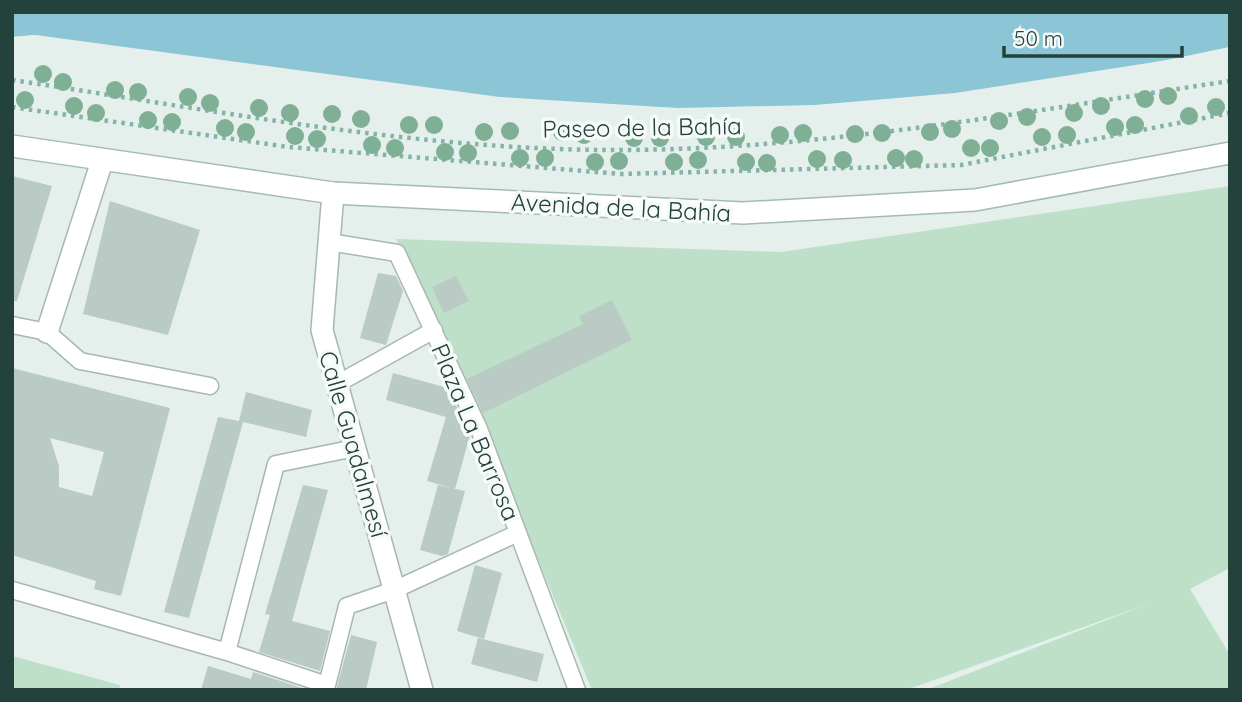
<svg xmlns="http://www.w3.org/2000/svg" width="1242" height="702" viewBox="0 0 1242 702" font-family="Quicksand,sans-serif">
<style>
.green{fill:#bee0c9}
.water{fill:#8cc5d5}
.pier{fill:#e5efeb}
.building{fill:#bacac4;fill-rule:evenodd}
.lines{fill:none;stroke-linecap:round;stroke-linejoin:round}
.pedestrian-casing{stroke:#a7b8b3;stroke-width:19}
.minor-casing{stroke:#a7b8b3;stroke-width:24}
.secondary-casing{stroke:#a3bbb4;stroke-width:24}
.path{stroke:#84b3a8;stroke-width:4.5;stroke-dasharray:3.5 5;stroke-linecap:butt}
.pedestrian{stroke:#fff;stroke-width:16}
.minor{stroke:#fff;stroke-width:21}
.secondary{stroke:#fff;stroke-width:21}
.tree{fill:#7faf95}
.labels{text-anchor:middle;dominant-baseline:central;stroke-width:7;stroke-linejoin:round;paint-order:stroke}
.street-label{font-size:24px;fill:#23423b;stroke:#f6fbf9}
</style>
<rect width="100%" height="100%" fill="#e5efeb"/>
<path class="green" d="M 1230,186 L 1230,568 L 1190,589 L 1230,655 L 1230,690 L 926,690 L 1148,604 L 906,690 L 592,690 L 465,383 L 396,239 L 781,252 Z
M 12,656 L 120,685 L 119,690 L 12,689 Z"/>
<path class="water" d="M 12,12 L 1230,12 L 1230,47 C 1049,86 862,111 678,108 C 462,104 248,65 35,35 L 12,37 Z"/>
<path class="pier" d="M 35,35 L 500,97 L 677,108 L 815,105 L 955,93 L 1174,59 L 1230,47 L 1230,51 L 1174,63 L 956,97 L 815,109 L 677,111 L 500,101 L 35,39 L 12,40 L 12,37 Z"/>
<path class="building" d="M 12,176 L 52,186 L 17,301 L 12,301 Z
M 110,201 L 200,230 L 168,335 L 83,314 Z
M 378,273 L 396,276 L 403,291 L 386,345 L 360,338 Z
M 456,276 L 469,301 L 444,313 L 432,287 Z
M 612,300 L 632,340 L 483,413 L 467,379 L 583,324 L 579,316 Z
M 12,368 L 170,408 L 121,596 L 94,589 L 96,581 L 12,555 ZM 50,438 L 104,452 L 92,496 L 59,487 L 59,466 Z
M 393,373 L 448,388 L 470,435 L 455,489 L 427,481 L 446,417 L 386,400 Z
M 246,392 L 312,410 L 306,437 L 243,422 L 189,618 L 164,612 L 218,417 L 239,421 Z
M 303,485 L 328,490 L 292,621 L 330,631 L 320,671 L 259,652 L 270,615 L 265,614 Z
M 438,485 L 465,491 L 448,554 L 442,556 L 420,550 Z
M 475,565 L 502,573 L 484,639 L 457,631 Z
M 351,635 L 377,642 L 366,690 L 336,690 Z
M 478,638 L 544,654 L 537,682 L 471,664 Z
M 208,666 L 251,679 L 253,672 L 308,690 L 201,690 Z"/>
<g class="lines">
<g class="pedestrian-casing">
<path id="pedestrian" d="M 329,242 L 397,253 L 479,429 L 577,690
M 12,325 L 47,332 L 80,361 L 210,386
M 337,384 L 434,330
M 12,590 L 227,652 L 276,464 L 355,448
M 227,652 L 327,685 L 347,606 L 394,590 L 518,533"/>
</g>
<g class="minor-casing">
<path id="minor" d="M 333,193 L 322,330 L 422,690
M 47,332 L 102,161"/>
</g>
<g class="secondary-casing">
<path id="secondary" d="M 12,146 L 333,193 L 743,213 L 975,200 L 1230,153"/>
</g>
<path class="path" d="M 12,80 C 215,110 418,151 624,150 C 828,149 1029,111 1230,81
M 12,107 L 288,147 L 621,174 L 961,165 L 1230,113"/>
<use href="#pedestrian" class="pedestrian"/>
<use href="#minor" class="minor"/>
<use href="#secondary" class="secondary"/>
</g>
<g class="tree">
<circle cx="43" cy="74" r="9"/>
<circle cx="63" cy="82" r="9"/>
<circle cx="115" cy="90" r="9"/>
<circle cx="138" cy="92" r="9"/>
<circle cx="1168" cy="96" r="9"/>
<circle cx="188" cy="97" r="9"/>
<circle cx="1145" cy="99" r="9"/>
<circle cx="25" cy="100" r="9"/>
<circle cx="210" cy="103" r="9"/>
<circle cx="74" cy="106" r="9"/>
<circle cx="1101" cy="106" r="9"/>
<circle cx="1216" cy="107" r="9"/>
<circle cx="259" cy="108" r="9"/>
<circle cx="96" cy="113" r="9"/>
<circle cx="290" cy="113" r="9"/>
<circle cx="1074" cy="113" r="9"/>
<circle cx="332" cy="114" r="9"/>
<circle cx="1189" cy="116" r="9"/>
<circle cx="1027" cy="117" r="9"/>
<circle cx="361" cy="119" r="9"/>
<circle cx="148" cy="120" r="9"/>
<circle cx="999" cy="121" r="9"/>
<circle cx="172" cy="122" r="9"/>
<circle cx="409" cy="125" r="9"/>
<circle cx="434" cy="125" r="9"/>
<circle cx="1135" cy="125" r="9"/>
<circle cx="1115" cy="127" r="9"/>
<circle cx="225" cy="128" r="9"/>
<circle cx="952" cy="129" r="9"/>
<circle cx="510" cy="131" r="9"/>
<circle cx="246" cy="132" r="9"/>
<circle cx="484" cy="132" r="9"/>
<circle cx="562" cy="132" r="9"/>
<circle cx="930" cy="132" r="9"/>
<circle cx="803" cy="133" r="9"/>
<circle cx="882" cy="133" r="9"/>
<circle cx="855" cy="134" r="9"/>
<circle cx="584" cy="135" r="9"/>
<circle cx="780" cy="135" r="9"/>
<circle cx="1067" cy="135" r="9"/>
<circle cx="295" cy="136" r="9"/>
<circle cx="706" cy="137" r="9"/>
<circle cx="736" cy="137" r="9"/>
<circle cx="1042" cy="137" r="9"/>
<circle cx="634" cy="138" r="9"/>
<circle cx="660" cy="138" r="9"/>
<circle cx="317" cy="139" r="9"/>
<circle cx="372" cy="145" r="9"/>
<circle cx="395" cy="148" r="9"/>
<circle cx="971" cy="148" r="9"/>
<circle cx="990" cy="148" r="9"/>
<circle cx="445" cy="152" r="9"/>
<circle cx="468" cy="153" r="9"/>
<circle cx="520" cy="158" r="9"/>
<circle cx="545" cy="158" r="9"/>
<circle cx="896" cy="158" r="9"/>
<circle cx="817" cy="159" r="9"/>
<circle cx="914" cy="159" r="9"/>
<circle cx="698" cy="160" r="9"/>
<circle cx="843" cy="160" r="9"/>
<circle cx="619" cy="161" r="9"/>
<circle cx="595" cy="162" r="9"/>
<circle cx="674" cy="162" r="9"/>
<circle cx="746" cy="162" r="9"/>
<circle cx="767" cy="163" r="9"/>
</g>
<g class="labels">
<g class="street-label">
<text transform="translate(642 127) rotate(-1)">Paseo de la Bahía</text>
<text transform="translate(621 207) rotate(3)">Avenida de la Bahía</text>
<text transform="translate(476 432) rotate(67)">Plaza La Barrosa</text>
<text transform="translate(354 444) rotate(74)">Calle Guadalmesí</text>
</g>
</g>
<rect width="1242" height="702" fill="none" stroke="#23423b" stroke-width="28"/>
<path d="M1004 46v10h178v-10" fill="none" stroke="#23423b" stroke-width="3.5"/>
<text x="1014" y="46" font-size="21" fill="#23423b" stroke="#f6fbf9" stroke-width="5" paint-order="stroke">50 m</text>
</svg>
